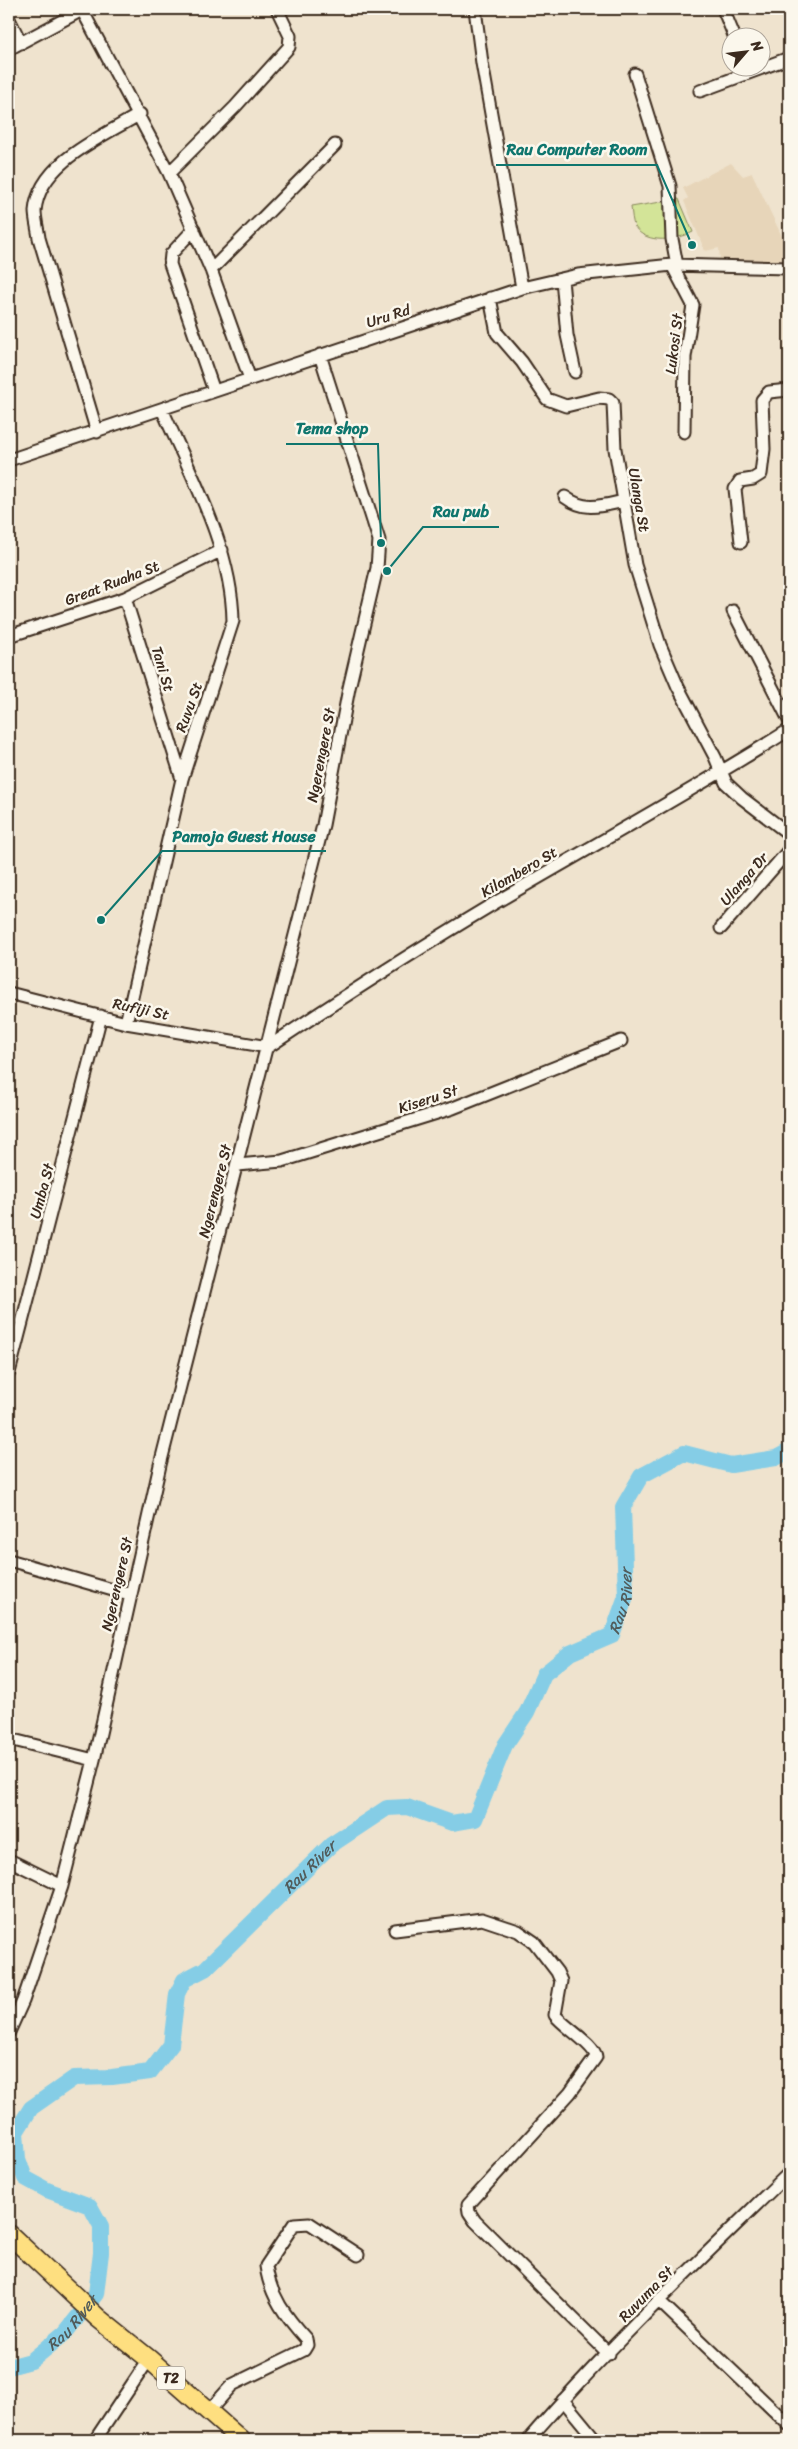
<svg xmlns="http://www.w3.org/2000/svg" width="798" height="2449" viewBox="0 0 798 2449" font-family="Sriracha,sans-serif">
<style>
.built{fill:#e7d5b9}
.green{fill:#d3e498;stroke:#87875b}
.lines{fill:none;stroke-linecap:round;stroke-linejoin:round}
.river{stroke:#85cde6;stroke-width:16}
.minor-casing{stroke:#3b2a1e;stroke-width:15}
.highway-casing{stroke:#3b2a1e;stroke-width:21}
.minor{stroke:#fbf7ec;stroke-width:11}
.highway{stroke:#fedf80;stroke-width:18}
.labels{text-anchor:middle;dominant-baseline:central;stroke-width:5;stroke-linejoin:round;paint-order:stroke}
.shield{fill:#fbf7ec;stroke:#75685c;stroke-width:1}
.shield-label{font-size:14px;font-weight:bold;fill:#3b2a1e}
.street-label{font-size:15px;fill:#3b2a1e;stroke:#fbf7ec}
.water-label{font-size:16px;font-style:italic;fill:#515b5a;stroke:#fbf7ec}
.leader{fill:none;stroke:#0f766e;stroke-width:2}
.callout-dot{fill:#0f766e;stroke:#fbf7ec;stroke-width:2}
.callout-label{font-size:16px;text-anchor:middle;font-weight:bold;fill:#0f766e;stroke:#fbf7ec;stroke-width:5;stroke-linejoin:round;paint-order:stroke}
</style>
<rect width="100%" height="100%" fill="#efe3ce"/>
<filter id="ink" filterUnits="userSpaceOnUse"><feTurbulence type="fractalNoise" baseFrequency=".02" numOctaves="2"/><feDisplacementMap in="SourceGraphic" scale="10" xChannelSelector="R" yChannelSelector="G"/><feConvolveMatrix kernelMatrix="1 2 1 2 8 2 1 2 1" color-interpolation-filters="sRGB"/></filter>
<g filter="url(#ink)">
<path class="built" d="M 731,163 L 743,176 L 752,173 L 785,243 L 789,260 L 720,261 L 719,248 L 705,251 L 684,201 L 688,198 L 683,188 Z"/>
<path class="green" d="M 679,199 L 693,232 C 677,240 646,245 635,227 C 632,222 632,213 631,207 Z"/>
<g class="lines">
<path class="river" id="s1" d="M 9,2367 L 31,2361 L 65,2333 L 96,2294 L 101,2253 L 101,2226 L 90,2206 L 47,2190 L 25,2178 L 18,2159 L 16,2132 L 31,2108 L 74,2078 L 112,2077 L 150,2072 L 171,2045 L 177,1994 L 184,1980 L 205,1969 L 331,1845 L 387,1808 L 407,1807 L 452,1823 L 475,1819 L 505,1745 L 527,1712 L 544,1674 L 570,1653 L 612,1635 L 626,1596 L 623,1507 L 641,1476 L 684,1453 L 731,1465 L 776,1458 L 789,1451"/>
<g class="minor-casing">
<path id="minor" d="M 475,9 L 482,63 L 522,288
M 723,9 L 735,38
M 82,10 L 169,173 L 211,270 L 250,379
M 9,19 L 21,43
M 9,49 L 84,9
M 635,74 L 670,186 L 672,239 L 677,265
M 700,91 L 789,58
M 169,173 L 235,107 L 289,47 L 290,36 L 277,9
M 194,229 L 171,254 L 170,264 L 214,391
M 672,265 L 693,305 L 685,357 L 684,432
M 211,270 L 335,145
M 562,279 L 567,335 L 575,372
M 490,298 L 497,333 L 522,362 L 547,399 L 566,406 L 599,398 L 609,399 L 613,403 L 615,449 L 635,565 L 660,645 L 678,687 L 715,757 L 726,783 L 742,798 L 789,834
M 97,432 L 39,238 C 38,230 35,219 35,211 C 39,162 102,137 140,114
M 9,460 L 522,288 L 578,275 L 672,265 L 789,268
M 565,497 C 585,512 601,506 624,501
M 741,542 L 735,489 L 740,481 L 753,479 L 761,474 L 764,449 L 762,400 L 769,392 L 789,390
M 125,598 L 182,779
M 733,611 L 789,720
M 9,636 L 125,598 L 222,550
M 721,928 L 789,850
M 9,993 L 126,1023 L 268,1047 C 340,999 413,952 488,907 C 588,848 691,792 789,730
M 126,1023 L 182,779 L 233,621 C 232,548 191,475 162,409
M 238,1165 L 282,1161 L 453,1108 L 621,1041
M 9,1373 L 101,1016
M 9,1560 L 130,1595
M 9,1739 L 94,1760
M 9,1860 L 62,1886
M 395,1930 L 482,1919 L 518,1931 L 534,1942 L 557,1972 L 561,1981 L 555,2015 C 564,2027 595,2045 596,2057 L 570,2093 L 468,2205 L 469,2212 L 475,2221 L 609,2354
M 9,2032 L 23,2001 L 62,1886 L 94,1760 L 160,1465 L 323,825 L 349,688 L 377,568 L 379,540 L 320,355
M 659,2301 L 789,2425
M 563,2400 L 596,2440
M 209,2411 L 232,2385 L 304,2350 L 307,2345 L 306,2339 C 286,2317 270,2296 266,2266 L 294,2224 L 309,2223 L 358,2255
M 95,2440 L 149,2359
M 528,2440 C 609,2346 700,2260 789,2173"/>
</g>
<g class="highway-casing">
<path id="highway" d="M 9,2234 L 98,2318 L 149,2359 L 241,2440"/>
</g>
<use href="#minor" class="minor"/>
<use href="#highway" class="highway"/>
</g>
</g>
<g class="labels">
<rect class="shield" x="157" y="2366.5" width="28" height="23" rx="4"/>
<g class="shield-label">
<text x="171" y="2378">T2</text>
</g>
<g class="street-label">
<text transform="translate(388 316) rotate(-18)">Uru Rd</text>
<text transform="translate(674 344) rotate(-83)">Lukosi St</text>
<text transform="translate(639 500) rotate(80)">Ulanga St</text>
<text transform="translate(112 583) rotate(-21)">Great Ruaha St</text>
<text transform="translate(163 669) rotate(73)">Tani St</text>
<text transform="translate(189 707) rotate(-70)">Ruvu St</text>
<text transform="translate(321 755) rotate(-79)">Ngerengere St</text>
<text transform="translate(519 872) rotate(-30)">Kilombero St</text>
<text transform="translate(744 879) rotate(-49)">Ulanga Dr</text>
<text transform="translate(141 1009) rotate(12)">Rufiji St</text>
<text transform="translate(428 1099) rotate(-18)">Kiseru St</text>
<text transform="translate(42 1191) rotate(-75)">Umba St</text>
<text transform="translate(215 1191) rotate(-76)">Ngerengere St</text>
<text transform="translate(117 1584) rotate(-77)">Ngerengere St</text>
<text transform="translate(646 2294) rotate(-46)">Ruvuma St</text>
</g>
<g class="water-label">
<text stroke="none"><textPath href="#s1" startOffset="1219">Rau River</textPath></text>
<text stroke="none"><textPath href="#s1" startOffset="754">Rau River</textPath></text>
<text stroke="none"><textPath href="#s1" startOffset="79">Rau River</textPath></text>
</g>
</g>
<path class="leader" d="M692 245L657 165H496M381 543L378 444H286M387 571L423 527H499M101 920L162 851H326"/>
<g class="callout-dot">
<circle cx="692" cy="245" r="5"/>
<circle cx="381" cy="543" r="5"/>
<circle cx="387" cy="571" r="5"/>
<circle cx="101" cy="920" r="5"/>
</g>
<g class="callout-label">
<text x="577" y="155">Rau Computer Room</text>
<text x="332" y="434">Tema shop</text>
<text x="461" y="517">Rau pub</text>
<text x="244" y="842">Pamoja Guest House</text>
</g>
<rect width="798" height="2449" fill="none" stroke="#fbf7ec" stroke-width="30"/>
<rect x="15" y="15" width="768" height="2419" fill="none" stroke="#3b2a1e" stroke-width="2" filter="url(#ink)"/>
<g transform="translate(746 52) rotate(62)"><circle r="24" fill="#fbf7ec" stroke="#aea59a"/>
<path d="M0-4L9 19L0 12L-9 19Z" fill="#3b2a1e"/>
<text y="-8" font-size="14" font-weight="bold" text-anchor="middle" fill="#3b2a1e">N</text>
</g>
</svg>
